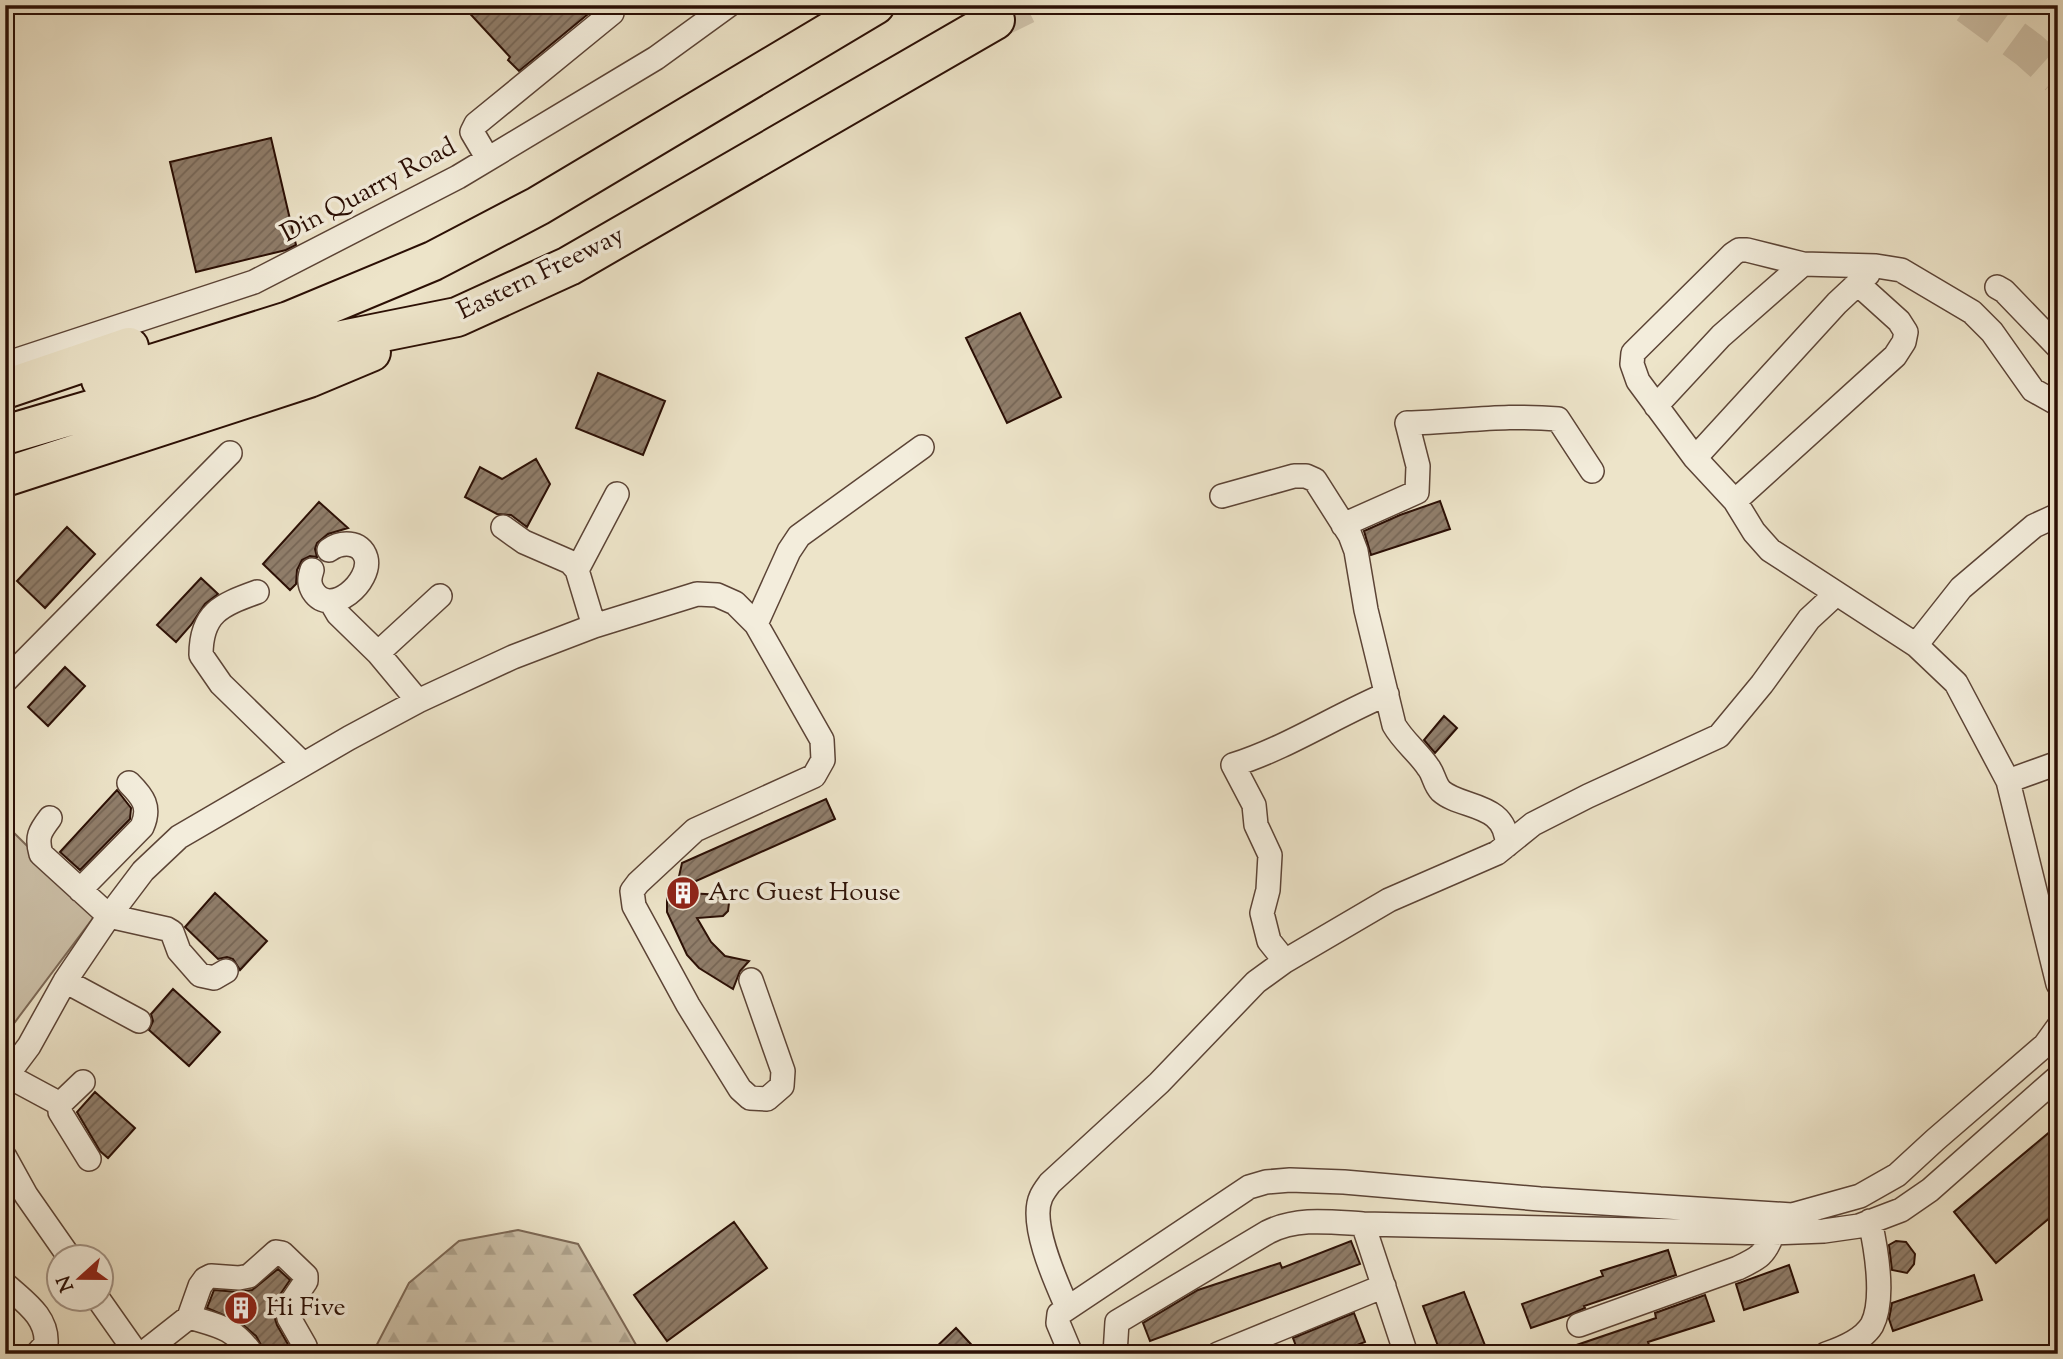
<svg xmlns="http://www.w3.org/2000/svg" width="2063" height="1359" viewBox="0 0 2063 1359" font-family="'Sorts Mill Goudy',serif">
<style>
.grass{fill:#ccc0a8;stroke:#7c6856;stroke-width:2}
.forest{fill:url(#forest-firs);stroke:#7c6856;stroke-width:2}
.building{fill:url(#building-hatch);stroke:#2b0f05;stroke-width:2}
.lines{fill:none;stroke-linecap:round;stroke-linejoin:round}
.highway-tunnel{stroke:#d0c4ac;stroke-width:38;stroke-dasharray:38 19;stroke-linecap:butt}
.street-casing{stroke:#5c4436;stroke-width:26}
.highway-casing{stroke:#2b0f05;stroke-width:42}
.street{stroke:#f3eddc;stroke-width:23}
.highway{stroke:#ede4c9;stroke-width:38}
.labels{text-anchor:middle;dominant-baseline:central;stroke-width:7;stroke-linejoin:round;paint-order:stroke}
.street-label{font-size:26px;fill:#2b0f05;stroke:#f3eddc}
.poi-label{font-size:26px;fill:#2b0f05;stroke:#f3eddc;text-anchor:start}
</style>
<defs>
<pattern id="forest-firs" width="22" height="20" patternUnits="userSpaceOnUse" patternTransform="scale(1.75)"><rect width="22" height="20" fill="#ccc0a8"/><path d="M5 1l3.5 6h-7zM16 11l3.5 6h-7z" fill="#afa48f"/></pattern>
<pattern id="building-hatch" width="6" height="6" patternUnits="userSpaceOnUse" patternTransform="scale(1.75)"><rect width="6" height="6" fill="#907e6b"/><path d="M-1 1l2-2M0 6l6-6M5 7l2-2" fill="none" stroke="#766656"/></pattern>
</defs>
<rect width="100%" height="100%" fill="#ede4c9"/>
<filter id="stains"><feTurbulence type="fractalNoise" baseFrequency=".00286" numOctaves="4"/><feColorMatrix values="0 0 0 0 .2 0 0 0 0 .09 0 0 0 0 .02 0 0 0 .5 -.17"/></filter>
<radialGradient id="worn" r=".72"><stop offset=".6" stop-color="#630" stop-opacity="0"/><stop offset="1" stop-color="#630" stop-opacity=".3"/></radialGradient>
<path class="grass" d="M 5,824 L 96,914 L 6,1034 L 5,1032 Z"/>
<path class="forest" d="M 518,1230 L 578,1244 L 639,1350 L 647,1354 L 372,1354 L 409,1283 L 459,1241 Z"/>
<path class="building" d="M 462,5 L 599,5 L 519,71 L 508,60 L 510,57 Z
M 271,138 L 296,245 L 286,250 L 196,272 L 170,162 Z
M 1020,313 L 1061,397 L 1007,423 L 966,338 Z
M 598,373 L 665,401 L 643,455 L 576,428 Z
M 536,459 L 550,484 L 527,527 L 511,515 L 497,514 L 465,497 L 480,467 L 502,479 Z
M 1440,501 L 1450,529 L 1371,555 L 1364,531 L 1400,515 Z
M 319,502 L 348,528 L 328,534 L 317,543 L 315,549 L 317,557 L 310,556 L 302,560 L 297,570 L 296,584 L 290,590 L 263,564 Z
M 67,527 L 95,554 L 45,608 L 17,581 Z
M 201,578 L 218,594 L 205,604 L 191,625 L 176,642 L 157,625 Z
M 65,667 L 85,686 L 48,726 L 28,707 Z
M 1444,716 L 1457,728 L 1435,753 L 1424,740 Z
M 117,790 L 131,808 L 130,819 L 80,870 L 60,852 Z
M 826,799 L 835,819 L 676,890 L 682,863 Z
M 667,892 L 724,895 L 729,903 L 728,911 L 723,916 L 697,918 L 711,942 L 725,956 L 749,961 L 740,971 L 733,989 L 699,968 L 687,955 L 667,912 Z
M 215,893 L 267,941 L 240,970 L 233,959 L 227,957 L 218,959 L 185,927 Z
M 173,989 L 220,1032 L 189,1066 L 149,1030 L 153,1021 L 151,1014 Z
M 95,1092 L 135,1128 L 108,1158 L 100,1151 L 77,1112 Z
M 2058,1125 L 2058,1211 L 1996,1263 L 1954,1212 Z
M 734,1222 L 767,1268 L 667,1341 L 634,1295 Z
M 1351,1241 L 1360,1264 L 1150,1341 L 1143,1323 L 1198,1290 L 1280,1263 L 1282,1268 Z
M 1896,1241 L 1906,1242 L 1915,1254 L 1914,1264 L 1907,1273 L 1892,1270 L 1889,1245 Z
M 1668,1250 L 1676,1275 L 1584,1306 L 1585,1308 L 1569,1315 L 1531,1328 L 1522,1304 L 1603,1276 L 1601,1271 Z
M 1789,1265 L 1798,1292 L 1744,1310 L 1736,1284 Z
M 278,1269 L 290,1280 L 275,1302 L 273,1312 L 277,1325 L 289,1346 L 286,1354 L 266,1354 L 256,1336 L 240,1322 L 207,1308 L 214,1290 L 238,1292 L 252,1290 Z
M 1974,1275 L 1982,1300 L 1893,1331 L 1889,1319 L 1892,1303 Z
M 1464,1292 L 1486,1348 L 1470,1354 L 1441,1354 L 1423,1306 Z
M 1705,1295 L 1714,1321 L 1648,1342 L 1649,1345 L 1625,1354 L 1560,1354 L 1559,1351 L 1656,1318 L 1655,1313 Z
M 1354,1313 L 1365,1342 L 1334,1354 L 1299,1354 L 1293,1338 Z
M 956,1328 L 980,1354 L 929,1354 Z"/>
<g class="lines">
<path class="highway-tunnel" d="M 1968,5 L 2029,50 L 2058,76
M 995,20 L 1026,5"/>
<g class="street-casing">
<path id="street" d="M 488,159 L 472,132 L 476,124 L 612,13 L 613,5
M 1997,287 L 2004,291 L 2058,347
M 5,364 L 254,282 L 458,177 L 656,58 L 729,5
M 2058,404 L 2033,390 L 1992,332 L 1972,312 L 1901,270 L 1876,266 L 1803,264 L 1747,250 L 1739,250 L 1733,254 L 1633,353 L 1632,364 L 1638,381 L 1695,458 L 1735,501 L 1754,532 L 1770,550 L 1916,645 L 1956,683 L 2008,781 L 2058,984
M 1656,406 L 1721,336 L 1803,264
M 1695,458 L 1837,303 L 1868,274
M 1222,496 L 1294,476 L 1306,476 L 1315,480 L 1350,535 L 1356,551 L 1366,610 L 1394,725 C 1403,741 1418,752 1428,767 C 1434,774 1434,784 1441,791 C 1461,809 1507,802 1507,845
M 1735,501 L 1895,356 L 1904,342 L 1906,332 L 1899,321 L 1858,284
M 1343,525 L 1417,492 L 1418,466 L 1407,423 C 1458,422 1508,414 1558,419 L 1592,471
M 503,527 L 524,542 L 570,562 L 577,570 L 594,626
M 312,570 C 309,579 309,584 313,591 C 331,619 372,581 366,558 C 361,540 340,542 329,550
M 577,570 L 617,494
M 257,592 C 221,605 201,613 201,655 L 221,684 L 303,764
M 331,602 L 338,614 L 378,653 L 418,701
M 756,624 L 789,551 L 799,536 L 922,447
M 1916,645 L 1961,588 L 2034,526 L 2058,515
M 378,653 L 440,596
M 5,681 L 230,453
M 2008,781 L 2058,763
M 50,818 C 40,831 36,837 41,854 L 109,916 L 167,929 L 172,932 L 179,951 L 200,975 L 214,978 L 226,971
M 80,890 L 142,827 C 151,807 143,797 129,783
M 1285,961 L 1269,941 L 1262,913 L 1268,890 L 1270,855 L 1256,825 L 1254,805 L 1233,765 C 1287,748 1335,716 1387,694
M 65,981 L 139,1021
M 8,1076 L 60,1104
M 5,1078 L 29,1046 L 65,981 L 109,916 L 143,871 L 179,837 L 349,738 L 418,701 L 513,657 L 594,626 L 697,594 L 717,595 L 735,603 L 756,624 L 822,740 L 823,760 L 814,776 L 695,830 L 638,883 L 632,891 L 634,906 L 688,1005 L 740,1089 L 750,1098 L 767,1099 L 782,1086 L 783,1071 L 751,980
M 83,1082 L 60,1104 L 60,1112 L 89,1159
M 5,1157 L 26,1195 L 70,1258
M 1363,1224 L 1773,1233 L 1824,1231 L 1859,1226 L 1901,1210 L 1930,1190 L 2058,1077
M 5,1284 C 23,1301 48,1316 46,1344 L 37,1354
M 99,1300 L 137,1354
M 1067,1307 C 1056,1282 1029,1223 1041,1197 C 1043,1192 1047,1187 1050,1183 L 1159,1083 L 1256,982 L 1285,961 L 1389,900 L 1497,853 L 1533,824 L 1588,796 L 1719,736 L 1762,684 L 1809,619 L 1836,594
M 189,1317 C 219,1326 233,1327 252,1354
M 1579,1325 L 1738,1268 C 1759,1258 1765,1255 1773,1233
M 142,1354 L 189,1317 L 200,1286 L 205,1279 L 211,1276 L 239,1278 L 249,1276 L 276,1252 L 282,1253 L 306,1276 L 306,1281 L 287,1309 L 289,1318 L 305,1346 L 300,1354
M 1071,1354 L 1058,1323 L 1059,1314 L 1249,1187 L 1266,1182 L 1290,1180 L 1344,1182 L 1540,1199 L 1792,1215 L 1860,1196 L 1897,1175 L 1935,1140 L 2045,1045 L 2058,1027
M 1115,1354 L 1117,1322 L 1268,1232 C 1298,1217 1330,1222 1363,1224 L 1406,1354
M 1218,1354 L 1384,1286
M 1826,1354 C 1841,1349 1863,1340 1872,1325 C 1885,1300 1876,1248 1870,1221"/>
</g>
<g class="highway-casing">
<path id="highway" d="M 101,380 L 289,321 L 433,261 L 538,206 L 875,5
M 5,389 L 129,347
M 5,435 L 298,349 L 457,317 L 569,266 L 995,20
M 5,477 L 309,378 L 371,352"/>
</g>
<use href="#street" class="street"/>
<use href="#highway" class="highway"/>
</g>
<defs>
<g id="building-disc" transform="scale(1.75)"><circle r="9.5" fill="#8f2418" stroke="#f3eddc"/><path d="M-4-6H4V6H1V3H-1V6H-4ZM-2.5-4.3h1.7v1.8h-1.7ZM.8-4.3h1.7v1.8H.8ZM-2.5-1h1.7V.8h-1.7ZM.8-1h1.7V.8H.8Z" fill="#fff"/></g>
</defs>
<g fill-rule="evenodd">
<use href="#building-disc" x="683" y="893"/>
<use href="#building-disc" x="241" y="1308"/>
</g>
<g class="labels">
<g class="street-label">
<text transform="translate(369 191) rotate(-28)">Din Quarry Road</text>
<text transform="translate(541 274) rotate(-26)">Eastern Freeway</text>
</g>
<g class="poi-label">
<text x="708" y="893">Arc Guest House</text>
<text x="266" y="1308">Hi Five</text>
</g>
</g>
<rect width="2063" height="1359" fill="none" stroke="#ede4c9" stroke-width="28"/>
<rect x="7" y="7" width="2049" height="1345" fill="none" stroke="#2b0f05" stroke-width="3.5"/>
<rect x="14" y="14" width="2035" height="1331" fill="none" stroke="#2b0f05" stroke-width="2"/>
<g transform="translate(80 1278) rotate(249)"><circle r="33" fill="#f3eddc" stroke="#a39486" stroke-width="2"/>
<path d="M0-5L12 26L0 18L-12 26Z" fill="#8f2418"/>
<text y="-10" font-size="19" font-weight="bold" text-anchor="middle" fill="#2b0f05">N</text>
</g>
<rect width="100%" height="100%" filter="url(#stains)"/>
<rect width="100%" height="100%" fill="url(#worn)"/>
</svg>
